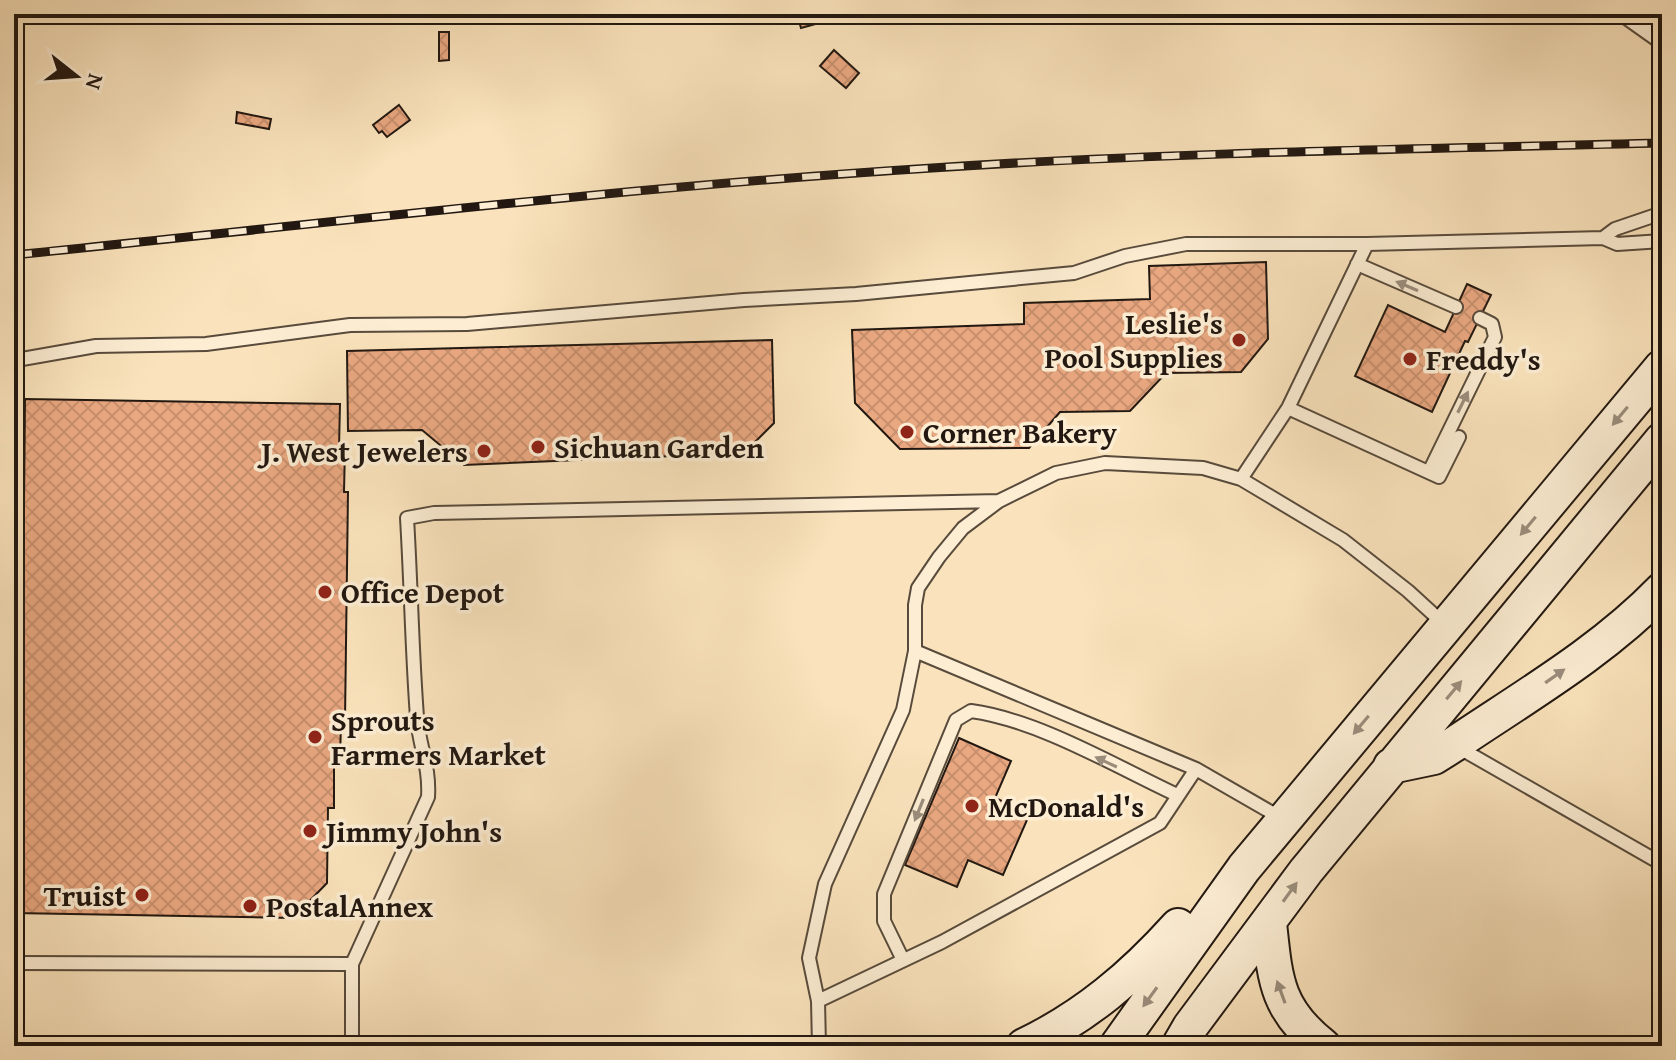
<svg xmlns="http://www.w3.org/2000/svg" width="1676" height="1060" viewBox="0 0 1676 1060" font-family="'Gentium Book Plus',serif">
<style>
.building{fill:url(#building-cross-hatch);stroke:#221811;stroke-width:2}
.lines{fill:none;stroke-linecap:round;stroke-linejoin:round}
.lane-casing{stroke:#584b3c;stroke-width:16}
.street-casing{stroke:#584b3c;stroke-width:28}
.secondary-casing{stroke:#221811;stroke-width:38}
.lane{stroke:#fcedd3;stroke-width:12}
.street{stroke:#fcedd3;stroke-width:24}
.secondary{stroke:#fcedd3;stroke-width:34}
.rail-casing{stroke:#221811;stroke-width:9}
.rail{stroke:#fcedd3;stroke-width:6;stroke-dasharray:18;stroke-linecap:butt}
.oneway{fill:#9a8d7c}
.poi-dot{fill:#8f2418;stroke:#fcedd3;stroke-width:3}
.labels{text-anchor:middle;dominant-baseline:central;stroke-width:7;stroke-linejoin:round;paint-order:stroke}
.poi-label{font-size:30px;font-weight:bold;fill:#221811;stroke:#fcedd3;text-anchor:start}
</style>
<defs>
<pattern id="building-cross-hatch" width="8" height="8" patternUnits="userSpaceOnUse" patternTransform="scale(2)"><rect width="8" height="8" fill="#eaa881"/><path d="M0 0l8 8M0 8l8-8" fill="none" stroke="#c8906e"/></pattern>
</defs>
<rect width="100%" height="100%" fill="#fae3bc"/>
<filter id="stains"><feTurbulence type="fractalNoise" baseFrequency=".0025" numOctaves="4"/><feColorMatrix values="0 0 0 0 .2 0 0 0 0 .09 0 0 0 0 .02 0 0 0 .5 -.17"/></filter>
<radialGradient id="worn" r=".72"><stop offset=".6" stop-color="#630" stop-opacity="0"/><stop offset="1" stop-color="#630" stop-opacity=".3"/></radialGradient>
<path class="building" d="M 797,14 L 816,14 L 819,23 L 801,28 Z
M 1064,14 L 1128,14 L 1088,17 L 1089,21 L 1069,23 L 1069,20 L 1064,20 Z
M 439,32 L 449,32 L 449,60 L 439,61 Z
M 834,50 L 859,73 L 846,88 L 820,66 Z
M 399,105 L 410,120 L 387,137 L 382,131 L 379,133 L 373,125 Z
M 237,112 L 271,119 L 269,129 L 236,123 Z
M 1266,262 L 1268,339 L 1241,372 L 1166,373 L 1130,411 L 1060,412 L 1029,448 L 900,449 L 855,403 L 852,330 L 1024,324 L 1024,303 L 1150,299 L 1149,266 Z
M 1467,284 L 1491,295 L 1468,342 L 1465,341 L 1432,412 L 1355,376 L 1388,305 L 1445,332 Z
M 772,340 L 774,423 L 744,453 L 464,465 L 422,430 L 348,431 L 347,351 Z
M 25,399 L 340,404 L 339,448 L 345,448 L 344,492 L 348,492 L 345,720 L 341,719 L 340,763 L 334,764 L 334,808 L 328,808 L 327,883 L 293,918 L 14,913 L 14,583 L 17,582 L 18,567 L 14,560 L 14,509 L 24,504 Z
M 959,738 L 1011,761 L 995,798 L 1030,813 L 1003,875 L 968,860 L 957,887 L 905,865 Z"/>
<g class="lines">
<g class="lane-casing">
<path id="lane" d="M 1603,238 L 1615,229 L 1662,213
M 1357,264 L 1456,307
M 14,364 L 22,359 L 96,346 L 206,344 L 350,325 L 467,324 L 744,300 L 856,294 L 1074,273 L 1125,256 L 1186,244 L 1367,244
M 1288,408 L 1439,477 L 1459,437
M 1429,472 L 1495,337 L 1492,324 L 1480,318
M 1241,479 L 1288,408 L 1367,244 L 1603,238 L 1617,244 L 1662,241
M 915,651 L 1196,769 L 1281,818
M 1456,746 L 1662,864
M 903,960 L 884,921 L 884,894 L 956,720 L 971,711 C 1038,720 1115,766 1177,795
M 14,963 L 352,964
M 818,1001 L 942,942 L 1160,823 L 1196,769
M 352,1046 L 352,964 L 428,797 C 430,765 419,747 417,717 C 412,651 411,584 407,518 L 434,513 L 999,501
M 819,1046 L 818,1001 L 809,958 L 825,884 L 903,710 L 915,651 L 915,605 L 918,588 L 939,557 L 963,528 L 999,501 L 1056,473 L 1105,463 L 1203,468 L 1241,479 L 1343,540 L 1408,591 L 1444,624"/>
</g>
<g class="street-casing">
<path id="street" d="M 1631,14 L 1662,36"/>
</g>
<g class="secondary-casing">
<path id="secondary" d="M 1391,766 L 1434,757 L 1453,745 C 1524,697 1602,652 1662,590
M 1269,923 C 1275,979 1276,1009 1323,1046
M 1024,1046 C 1085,1017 1133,976 1178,926
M 1117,1046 L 1244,868 L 1662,367
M 1179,1046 L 1190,1027 L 1306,871 L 1662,440"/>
</g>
<use href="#lane" class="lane"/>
<use href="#street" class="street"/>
<use href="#secondary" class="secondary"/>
<g class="rail-casing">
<path id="rail" d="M 14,255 C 319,224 625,187 932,168 C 1175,152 1419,149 1662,143"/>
</g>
<use href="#rail" class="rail"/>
</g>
<defs><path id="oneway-solid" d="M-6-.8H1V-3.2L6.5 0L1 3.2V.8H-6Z" transform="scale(2)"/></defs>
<g class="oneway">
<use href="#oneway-solid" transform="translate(1407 286) rotate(-157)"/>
<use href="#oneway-solid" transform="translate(1463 402) rotate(-64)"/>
<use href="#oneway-solid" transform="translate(1620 416) rotate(130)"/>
<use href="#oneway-solid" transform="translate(1528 526) rotate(130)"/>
<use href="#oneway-solid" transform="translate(1555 676) rotate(-35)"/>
<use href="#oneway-solid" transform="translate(1454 690) rotate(-50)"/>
<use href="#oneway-solid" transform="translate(1361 725) rotate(130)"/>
<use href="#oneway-solid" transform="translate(1106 762) rotate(-155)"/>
<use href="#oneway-solid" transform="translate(919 810) rotate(112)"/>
<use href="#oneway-solid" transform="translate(1290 892) rotate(-54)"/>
<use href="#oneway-solid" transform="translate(1281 992) rotate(-110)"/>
<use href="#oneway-solid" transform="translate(1150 997) rotate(126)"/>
</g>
<g class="poi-dot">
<circle cx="1239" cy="340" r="8"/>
<circle cx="1410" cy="359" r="8"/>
<circle cx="907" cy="432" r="8"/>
<circle cx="538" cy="447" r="8"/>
<circle cx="484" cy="451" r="8"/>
<circle cx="325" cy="592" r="8"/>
<circle cx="315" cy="737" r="8"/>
<circle cx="972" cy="806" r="8"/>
<circle cx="310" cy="831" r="8"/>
<circle cx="142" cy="895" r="8"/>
<circle cx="250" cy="906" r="8"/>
</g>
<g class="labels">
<g class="poi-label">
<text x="1223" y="323" text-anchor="end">Leslie's<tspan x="1223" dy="34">Pool Supplies</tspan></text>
<text x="1426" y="359">Freddy's</text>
<text x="923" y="432">Corner Bakery</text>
<text x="554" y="447">Sichuan Garden</text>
<text x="468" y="451" text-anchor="end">J. West Jewelers</text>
<text x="341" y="592">Office Depot</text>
<text x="331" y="720">Sprouts<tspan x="331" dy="34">Farmers Market</tspan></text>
<text x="988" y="806">McDonald's</text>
<text x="326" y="831">Jimmy John's</text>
<text x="126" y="895" text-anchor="end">Truist</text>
<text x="266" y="906">PostalAnnex</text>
</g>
</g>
<rect width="1676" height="1060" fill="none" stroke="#fae3bc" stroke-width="48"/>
<rect x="16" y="16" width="1644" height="1028" fill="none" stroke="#221811" stroke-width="4"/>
<rect x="24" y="24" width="1628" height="1012" fill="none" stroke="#221811" stroke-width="2"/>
<g transform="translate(76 76) rotate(107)" stroke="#fcedd3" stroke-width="6" paint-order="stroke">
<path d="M0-6L14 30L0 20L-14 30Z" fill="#221811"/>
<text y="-12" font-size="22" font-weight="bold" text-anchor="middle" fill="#221811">N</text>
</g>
<rect width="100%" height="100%" filter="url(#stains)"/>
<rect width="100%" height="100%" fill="url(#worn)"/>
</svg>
